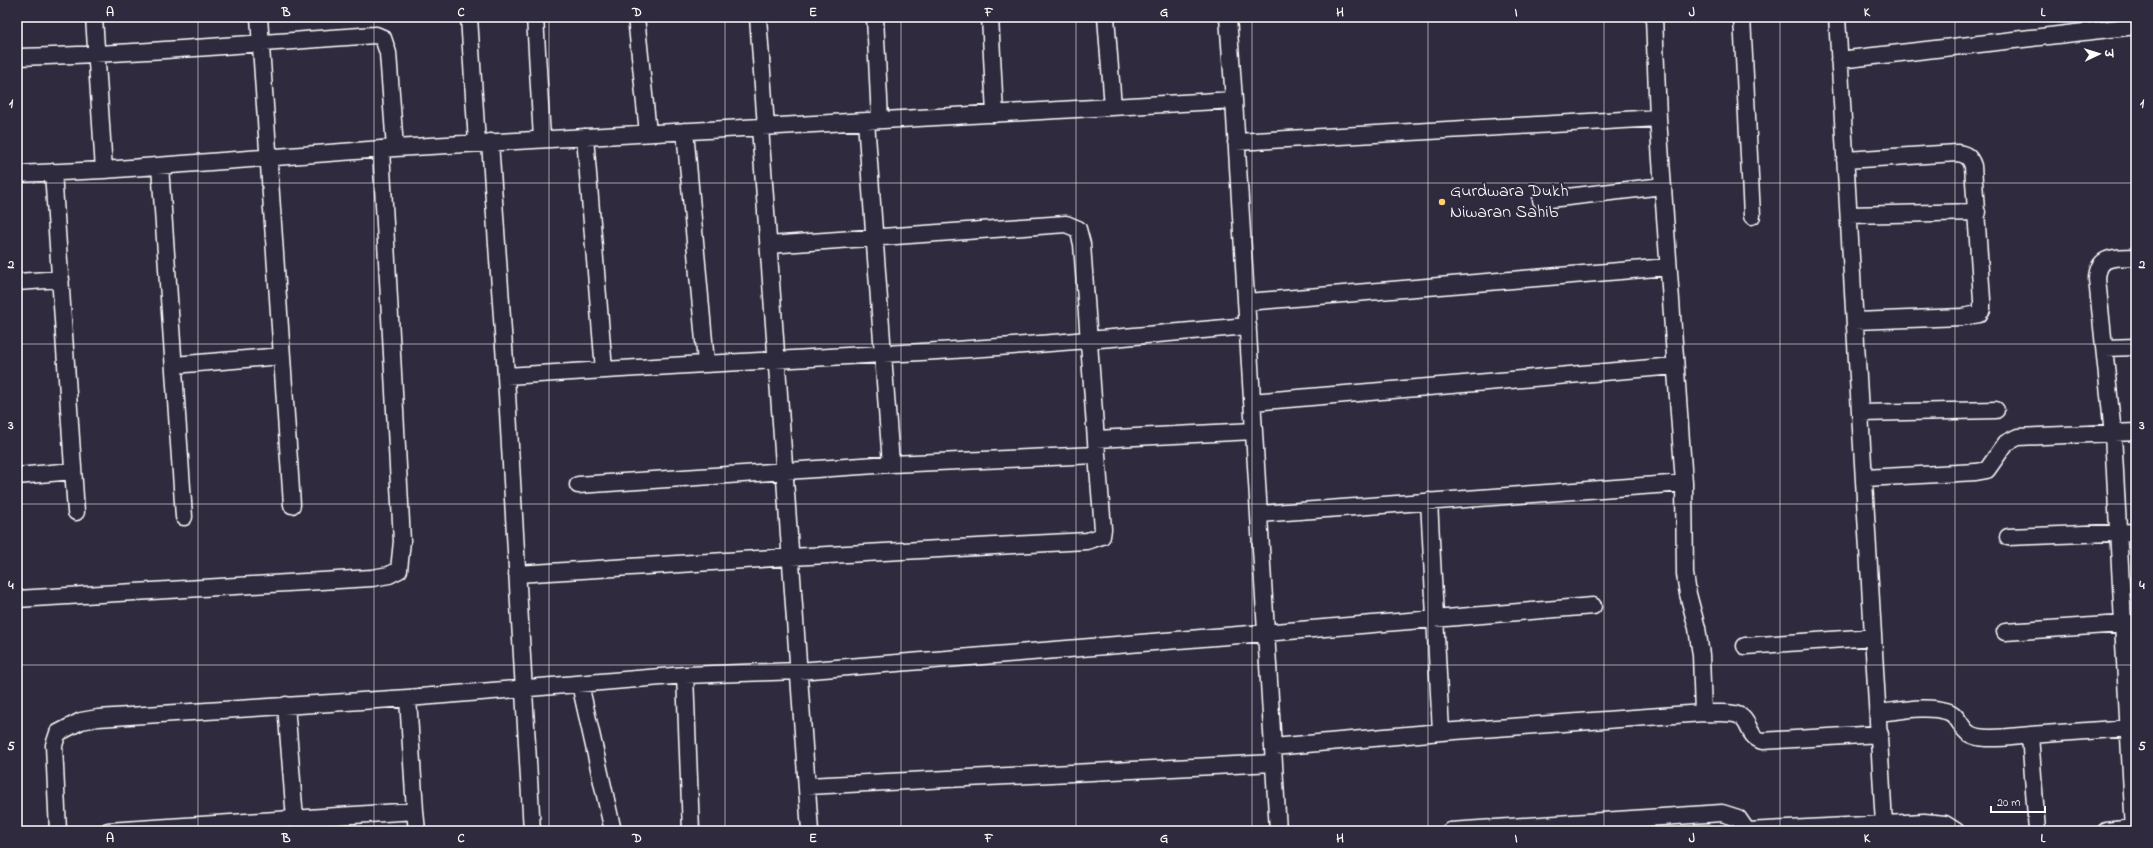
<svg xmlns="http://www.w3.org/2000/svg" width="2153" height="848" viewBox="0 0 2153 848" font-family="'Indie Flower','Playpen Sans Deva',sans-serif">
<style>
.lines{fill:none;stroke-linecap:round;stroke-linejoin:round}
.minor-casing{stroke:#fff;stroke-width:19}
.minor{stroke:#2f2a3d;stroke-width:16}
.grid{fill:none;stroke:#fff;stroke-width:1;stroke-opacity:0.55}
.poi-dot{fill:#ffd166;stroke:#2f2a3d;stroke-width:1.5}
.labels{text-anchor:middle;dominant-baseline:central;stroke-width:4;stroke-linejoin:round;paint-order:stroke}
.poi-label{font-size:18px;fill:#fff;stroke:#2f2a3d;text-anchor:start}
.neatline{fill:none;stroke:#fff;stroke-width:1.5}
.grid-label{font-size:13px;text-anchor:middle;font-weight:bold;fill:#fff}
</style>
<rect width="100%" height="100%" fill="#2f2a3d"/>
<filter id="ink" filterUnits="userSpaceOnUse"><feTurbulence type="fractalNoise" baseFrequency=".025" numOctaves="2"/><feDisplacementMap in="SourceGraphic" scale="8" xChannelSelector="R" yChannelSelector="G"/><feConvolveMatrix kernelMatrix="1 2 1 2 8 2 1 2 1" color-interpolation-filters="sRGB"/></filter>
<g filter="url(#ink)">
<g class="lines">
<g class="minor-casing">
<path id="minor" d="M 259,17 L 292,505
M 469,17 L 477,143
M 535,17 L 542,139
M 636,17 L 648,133
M 758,17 L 766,127
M 875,17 L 880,120
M 990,17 L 995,114
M 1106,17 L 1113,107
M 1742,17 L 1752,216
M 1837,17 L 1884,824
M 17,57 C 137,54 256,43 376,35 L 383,38 L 388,53 L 395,148 L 104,170
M 1839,60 L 2136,26
M 1234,100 L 1278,831
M 1658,118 L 1684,483 L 1685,574 L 1688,594 L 1697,628 L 1701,655 L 1703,713
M 760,127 L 810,831
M 685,131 L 706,363
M 585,137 L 604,370
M 490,142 L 506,376 C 632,368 757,361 883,354 C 1005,348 1126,337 1248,326
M 1236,142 L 1658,118 L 1654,17
M 395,148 L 1234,100 L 1228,17
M 1845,160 L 1957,153 C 1966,154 1970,157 1973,166 L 1982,300 L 1982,309 L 1979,314 L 1962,317 L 1855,321
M 160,166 L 184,517
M 53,172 L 76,512
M 17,174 L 104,170 L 94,17
M 1541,200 L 1663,186
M 1849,215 L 1977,212
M 768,245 L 1066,224 L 1078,229 L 1082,244 L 1097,455 L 891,464 C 883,349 874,235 866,121
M 17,282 L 61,279
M 1246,302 L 1668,267
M 2104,348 L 2136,347
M 174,365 L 282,356
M 506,376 L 532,831
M 1252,402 L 1675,366
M 1861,413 L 1996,410
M 1096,439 L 1254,431
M 17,476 L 73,471
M 1865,478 L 1976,472 L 1987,470 L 2006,443 L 2018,437 L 2136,432
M 578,485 L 891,464
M 1429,501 L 1441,732
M 1259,514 L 1684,483
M 2008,537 L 2136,532
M 517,574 L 791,557 L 1087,541 L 1102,536 L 1103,529 L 1097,455
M 17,599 L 372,578 L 389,575 L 399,570 L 402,541 L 381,149
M 2005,632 L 2136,623
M 1745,646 L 1873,637
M 580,684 L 613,831
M 408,698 L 415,811
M 286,705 L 295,819
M 1879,713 C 1899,711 1926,705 1946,711 C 1958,714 1959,725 1967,732 C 1978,743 2016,736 2030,735
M 1273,747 L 1441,732 L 1703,713 C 1713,714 1731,711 1740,716 C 1751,723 1747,736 1762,741 L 1880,734
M 807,786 L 1274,763
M 58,831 L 54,745 L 58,733 L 81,721 L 98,718 L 408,698 L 685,675
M 108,831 L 415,811 L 417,831
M 691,831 L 685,675 L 799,671 L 1593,606
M 1450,831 L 1722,813 L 1738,818 L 1747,831
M 1747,831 L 1924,822 L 1945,824 L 1956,831
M 2037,831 L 2030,735 L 2129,728
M 2106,831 L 2133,828
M 2134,831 L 2113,434 L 2097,279 C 2098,254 2116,258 2136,257"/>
</g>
<use href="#minor" class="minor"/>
</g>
</g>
<path class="grid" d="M 198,17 L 198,831M 374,17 L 374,831M 549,17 L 549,831M 725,17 L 725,831M 901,17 L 901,831M 1076,17 L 1076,831M 1252,17 L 1252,831M 1428,17 L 1428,831M 1604,17 L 1604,831M 1780,17 L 1780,831M 1955,17 L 1955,831M 17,183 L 2136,183M 17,344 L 2136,344M 17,504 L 2136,504M 17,665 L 2136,665"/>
<circle class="poi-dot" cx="1442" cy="202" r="4"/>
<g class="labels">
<g class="poi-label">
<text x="1450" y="192">Gurdwara Dukh<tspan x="1450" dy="21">Niwaran Sahib</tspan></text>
</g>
</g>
<rect width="2153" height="848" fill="none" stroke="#2f2a3d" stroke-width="44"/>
<g transform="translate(2099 54) rotate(86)" stroke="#2f2a3d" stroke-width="3" paint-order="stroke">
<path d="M0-3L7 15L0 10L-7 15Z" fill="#ffffff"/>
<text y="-6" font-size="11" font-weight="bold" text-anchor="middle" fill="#ffffff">उ</text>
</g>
<path d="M1991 806v6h54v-6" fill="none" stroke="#ffffff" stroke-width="2"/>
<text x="1997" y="806" font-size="12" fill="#ffffff" stroke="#2f2a3d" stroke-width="3" paint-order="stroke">20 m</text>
<rect x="22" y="22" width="2109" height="804" class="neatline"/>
<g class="grid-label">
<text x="110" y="16">A</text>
<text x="286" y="16">B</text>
<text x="461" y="16">C</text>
<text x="637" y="16">D</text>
<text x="813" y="16">E</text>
<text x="989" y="16">F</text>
<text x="1164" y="16">G</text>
<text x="1340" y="16">H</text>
<text x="1516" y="16">I</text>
<text x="1692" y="16">J</text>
<text x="1867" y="16">K</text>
<text x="2043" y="16">L</text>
<text x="11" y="107">1</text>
<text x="2142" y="107">1</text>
<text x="11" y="268">2</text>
<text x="2142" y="268">2</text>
<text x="11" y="429">3</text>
<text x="2142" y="429">3</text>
<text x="11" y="589">4</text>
<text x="2142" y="589">4</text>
<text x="11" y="750">5</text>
<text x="2142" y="750">5</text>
<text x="110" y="842">A</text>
<text x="286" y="842">B</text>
<text x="461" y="842">C</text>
<text x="637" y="842">D</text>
<text x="813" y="842">E</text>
<text x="989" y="842">F</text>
<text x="1164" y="842">G</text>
<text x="1340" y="842">H</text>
<text x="1516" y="842">I</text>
<text x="1692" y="842">J</text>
<text x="1867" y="842">K</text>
<text x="2043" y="842">L</text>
</g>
</svg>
